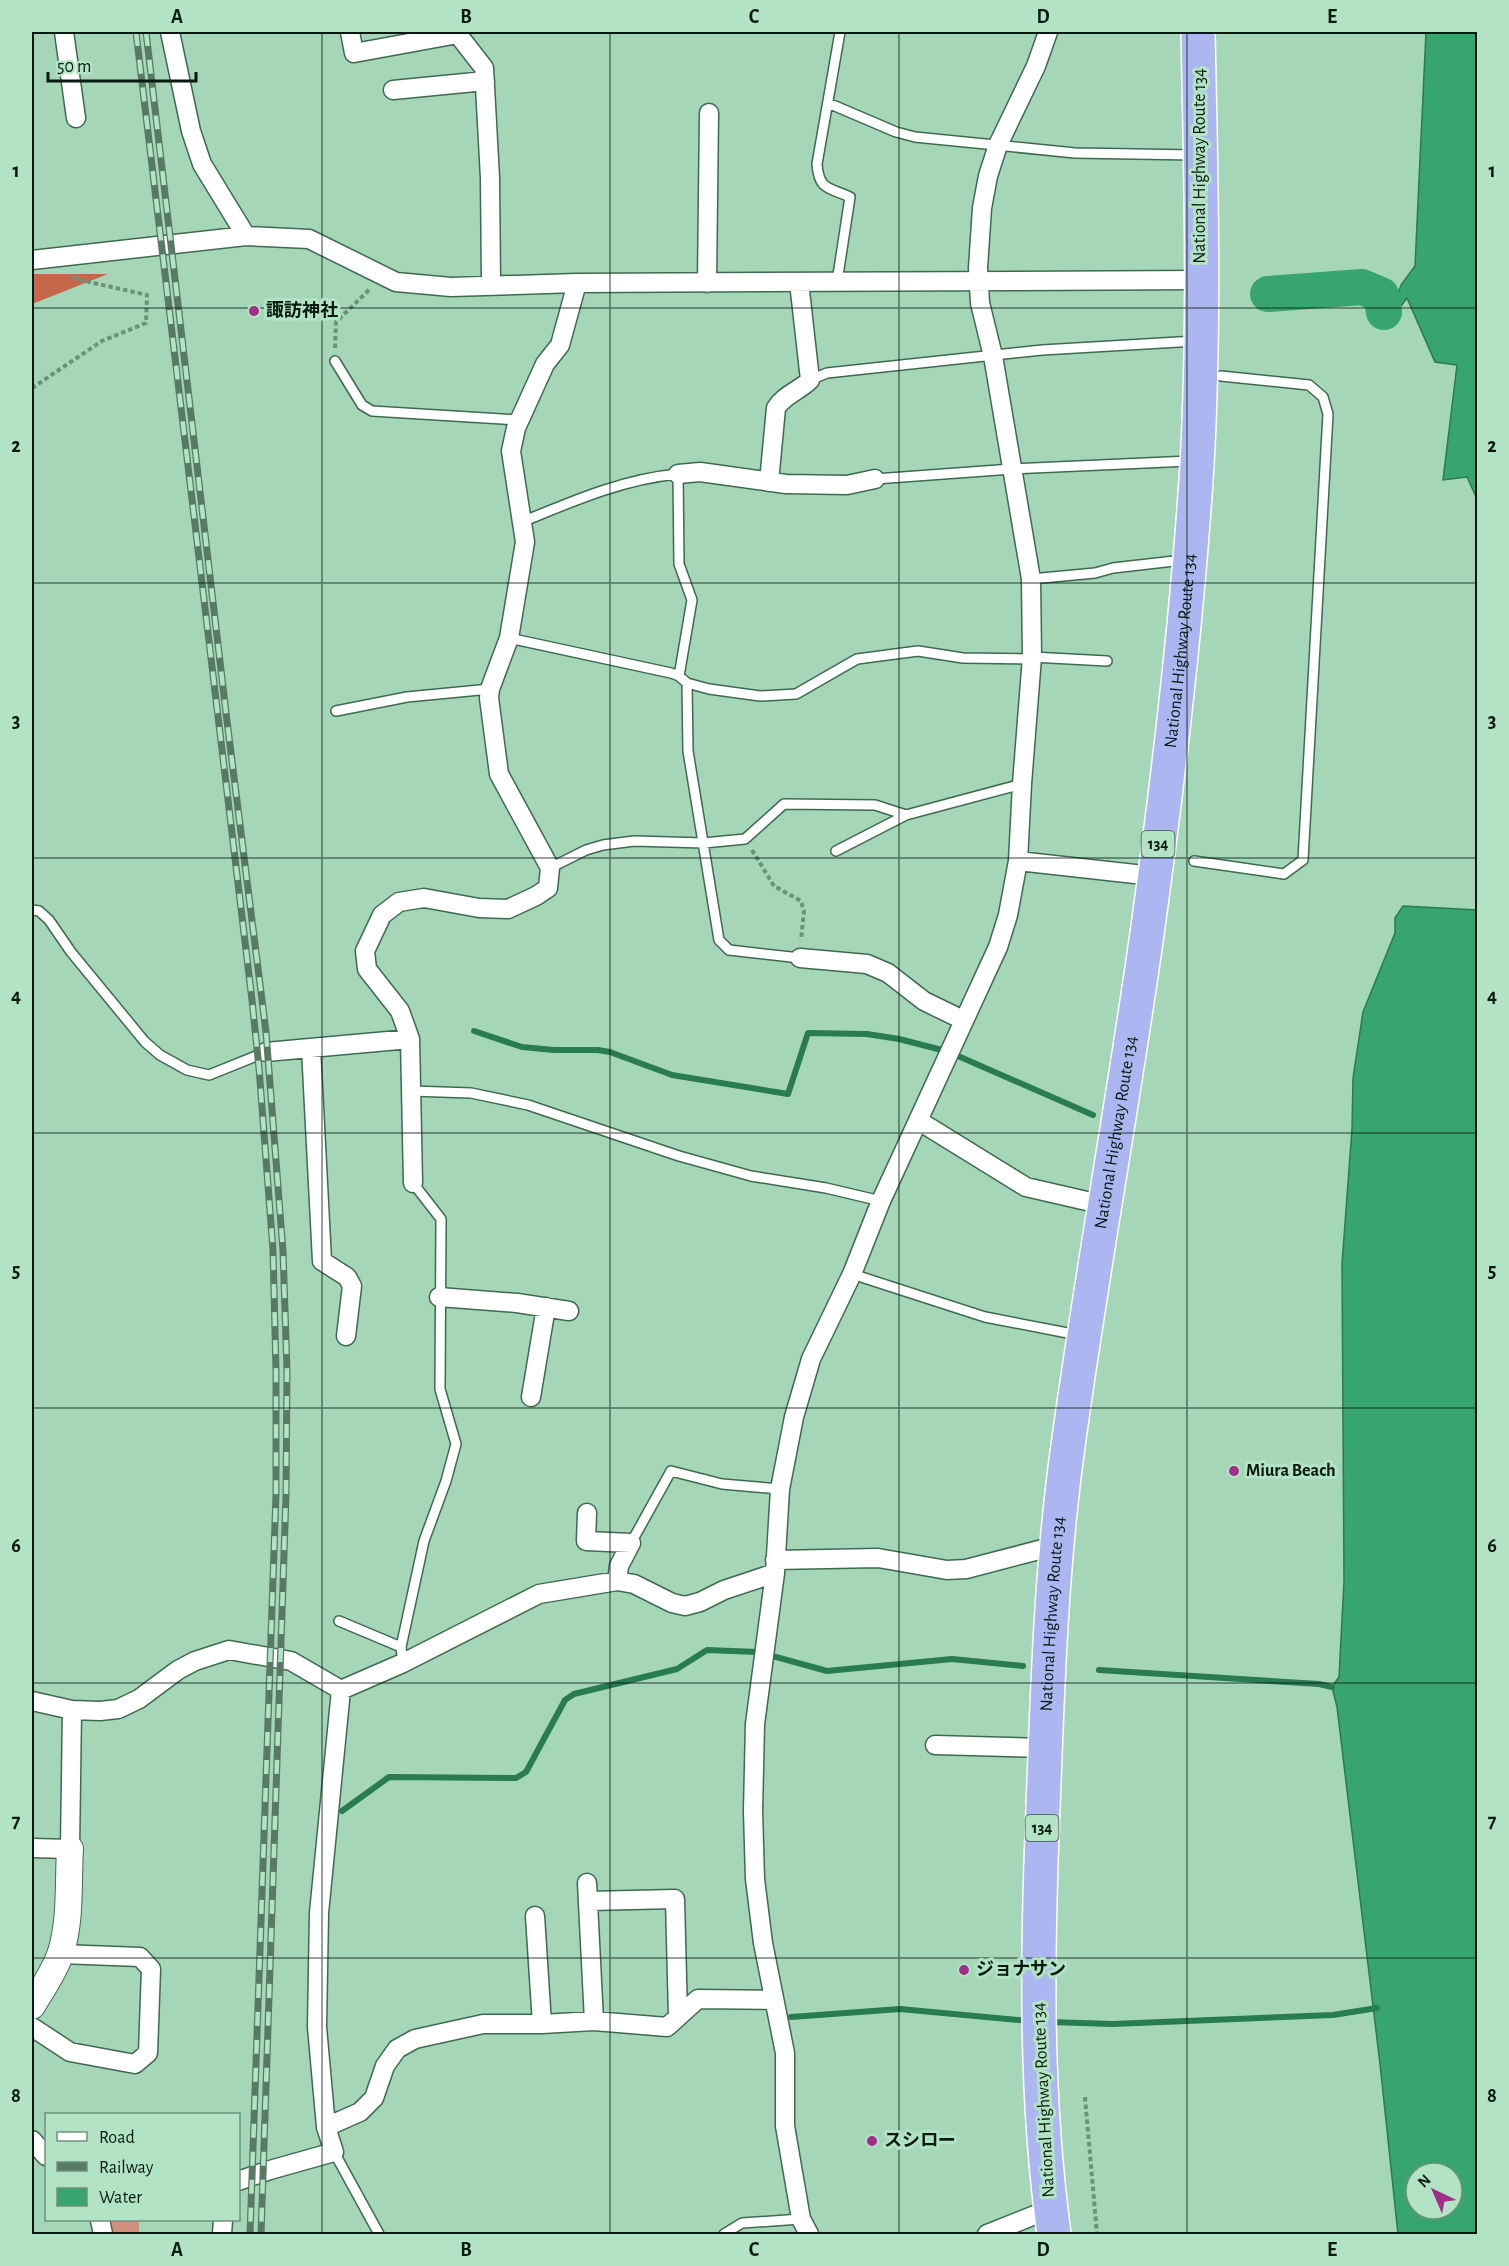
<svg xmlns="http://www.w3.org/2000/svg" width="1509" height="2266" viewBox="0 0 1509 2266" font-family="'Alegreya Sans','Noto Sans JP',sans-serif">
<style>
.green{fill:#d18e7a}
.forest{fill:#c7674a}
.water{fill:#37a56d;stroke:#297b51;stroke-width:1.5;fill-rule:evenodd}
.lines{fill:none;stroke-linecap:round;stroke-linejoin:round}
.stream{stroke:#297b51;stroke-width:6}
.river{stroke:#37a56d;stroke-width:36}
.lane-casing{stroke:#3e6a50;stroke-width:12}
.street-casing{stroke:#3e6a50;stroke-width:21}
.secondary-casing{stroke:#3e6a50;stroke-width:28}
.highway-casing{stroke:#fff;stroke-width:36}
.path{stroke:#6b9179;stroke-width:4;stroke-dasharray:4.5 3;stroke-linecap:butt}
.lane{stroke:#fff;stroke-width:9}
.street{stroke:#fff;stroke-width:18}
.secondary{stroke:#fff;stroke-width:26}
.highway{stroke:#acb6f0;stroke-width:33}
.rail-casing{stroke:#587a65;stroke-width:7}
.rail{stroke:#b2e3c4;stroke-width:4.5;stroke-dasharray:14;stroke-linecap:butt}
.grid{fill:none;stroke:#081a10;stroke-width:1.5;stroke-opacity:0.55}
.poi-dot{fill:#a02e89;stroke:#b2e3c4;stroke-width:2}
.labels{text-anchor:middle;dominant-baseline:central;stroke-width:6;stroke-linejoin:round;paint-order:stroke}
.shield{fill:#b2e3c4;stroke:#3b5646;stroke-width:1.5}
.shield-label{font-size:16px;font-weight:bold;fill:#081a10}
.street-label{font-size:18px;fill:#081a10;stroke:#b2e3c4}
.poi-label{font-size:18px;font-weight:bold;fill:#081a10;stroke:#b2e3c4;text-anchor:start}
.neatline{fill:none;stroke:#081a10;stroke-width:2}
.grid-label{font-size:20px;text-anchor:middle;font-weight:bold;fill:#081a10}
</style>
<rect width="100%" height="100%" fill="#a5d6b7"/>
<path class="green" d="M 104,2220 L 139,2220 L 139,2234 L 107,2234 Z"/>
<path class="forest" d="M 32,274 L 108,274 L 32,304 Z"/>
<path class="water" d="M 1426,32 L 1477,32 L 1477,499 L 1467,477 L 1443,480 L 1457,365 L 1435,362 L 1407,298 L 1389,322 L 1384,319 L 1384,312 L 1391,312 L 1401,285 L 1415,266 Z
M 1403,906 L 1477,910 L 1477,2234 L 1398,2234 L 1380,2064 L 1337,1707 L 1332,1687 L 1339,1677 L 1344,1581 L 1342,1264 L 1352,1129 L 1353,1078 L 1363,1012 L 1395,933 L 1395,918 ZM 1416,2173 L 1452,2173 L 1452,2209 L 1416,2209 Z"/>
<g class="lines">
<path class="stream" d="M 474,1031 L 522,1047 L 554,1050 L 598,1050 L 610,1052 L 672,1075 L 788,1094 L 808,1033 L 867,1034 L 899,1039 L 942,1050
M 958,1056 L 1093,1115
M 1099,1670 L 1319,1684 L 1332,1687
M 342,1811 L 389,1777 L 516,1778 L 526,1772 L 565,1700 L 574,1694 L 677,1669 L 707,1650 L 758,1652 L 827,1671 L 952,1659 L 1023,1666
M 791,2017 L 900,2009 L 1030,2021
M 1049,2022 L 1113,2024 L 1333,2015 L 1377,2008"/>
<path class="river" d="M 1268,294 L 1362,287 L 1381,295 L 1384,312"/>
<g class="lane-casing">
<path id="lane" d="M 828,103 L 896,132 L 915,137 L 1075,153 L 1195,155
M 837,282 L 850,197 C 828,187 819,190 817,164 L 840,32
M 335,361 L 362,405 L 372,411 L 520,420
M 810,380 L 827,373 L 1042,350 L 1196,341
M 875,479 L 1012,469 L 1190,461
M 522,522 C 573,501 623,479 678,474 L 679,564 L 692,600 L 679,676
M 1031,579 L 1095,573 L 1113,568 L 1183,560
M 509,638 L 671,673 L 679,676 L 687,683 L 709,689 L 760,696 L 796,694 L 857,659 L 918,651 L 963,658 L 1032,659
M 1032,657 L 1107,661
M 687,683 L 688,751 L 719,940 L 729,950 L 800,958
M 336,711 L 407,697 L 490,689
M 836,851 L 906,815 L 1022,784
M 1194,861 L 1284,874 L 1303,860 L 1328,414 L 1323,397 L 1309,385 L 1221,376
M 550,868 L 586,850 L 603,845 L 634,841 L 704,843 L 745,839 L 784,804 L 875,805 L 906,815
M 32,910 L 39,911 L 49,920 L 71,952 L 145,1042 L 160,1055 L 187,1070 L 209,1075 L 266,1052
M 411,1091 L 471,1093 L 528,1105 L 679,1156 L 751,1176 L 826,1188 L 881,1201
M 852,1274 L 985,1317 L 1078,1335
M 631,1543 L 671,1471 L 722,1484 L 780,1489
M 339,1621 L 401,1647
M 403,1663 L 401,1647 L 424,1541 L 446,1481 L 456,1444 L 440,1389 L 441,1219 L 413,1183
M 334,2152 L 379,2234
M 724,2234 L 742,2223 L 801,2219"/>
</g>
<g class="street-casing">
<path id="street" d="M 64,32 L 76,118
M 170,32 L 191,131 L 202,164 L 246,236
M 350,32 L 354,53 L 458,34
M 456,32 L 484,68 L 490,178 L 491,284
M 393,90 L 485,81
M 32,260 L 246,236 L 309,239 L 396,282 L 451,287 L 577,283 L 1200,280
M 707,283 L 709,113
M 678,474 L 700,472 L 786,484 L 847,485 L 875,479
M 769,482 L 776,408 C 784,395 799,391 810,380 L 799,282
M 1018,861 L 1153,876
M 800,958 L 867,964 L 888,973 L 924,1001 L 963,1020
M 410,1039 L 400,1011 L 367,969 L 365,951 L 382,915 L 399,902 L 424,898 L 479,908 L 508,909 L 536,896 L 548,888 L 550,868 L 499,774 L 489,698 L 490,689 L 509,638 L 525,542 L 511,451 L 516,428 L 545,364 L 560,345 L 577,283
M 311,1048 L 322,1261 L 347,1277 L 352,1286 L 346,1336
M 266,1052 L 410,1039 L 413,1183
M 919,1121 L 1026,1187 L 1104,1205
M 439,1297 L 517,1303 L 569,1311
M 531,1397 L 546,1307
M 587,1513 L 586,1541 L 631,1543 L 619,1566 L 617,1581
M 775,1560 L 878,1558 L 947,1570 L 966,1569 L 1058,1545
M 32,1701 L 72,1710 L 100,1711 L 118,1709 L 139,1699 L 178,1670 L 195,1661 L 229,1650 L 291,1661 L 341,1690 L 403,1663 L 539,1594 L 617,1581 L 634,1584 L 672,1603 L 685,1606 L 700,1602 L 724,1590 L 775,1573
M 935,1745 L 1046,1748
M 32,1848 L 70,1849 L 72,1710
M 587,1883 L 594,2021
M 535,1916 L 542,2024
M 678,2017 L 698,1999 L 774,2000
M 32,2027 L 70,2052 L 135,2064 L 148,2053 L 151,1969 L 140,1957 L 60,1954
M 326,2127 L 317,2027 L 319,1913 L 341,1690
M 32,2140 L 46,2156
M 238,2181 L 270,2170 L 334,2152 L 326,2127 L 360,2112 L 374,2098 L 385,2066 L 397,2049 L 415,2039 L 483,2024 L 542,2024 L 594,2021 L 667,2027 L 678,2017 L 675,1899 L 588,1901
M 100,2220 L 103,2234
M 222,2234 L 223,2220
M 809,2234 L 801,2219 L 785,2126 L 785,2053 L 763,1943 L 755,1879 L 753,1811 L 755,1724 L 775,1573 L 780,1489 L 794,1417 L 811,1359 L 852,1274 L 881,1201 L 998,947 L 1008,915 L 1018,861 L 1022,784 L 1032,657 L 1031,579 L 993,356 L 980,303 L 978,268 L 982,208 L 988,176 L 998,145 L 1036,66 L 1048,32
M 987,2234 L 1050,2209"/>
</g>
<g class="secondary-casing">
<path id="secondary" d="M 32,2006 C 42,1989 55,1971 61,1952 C 71,1919 68,1883 70,1849"/>
</g>
<g class="highway-casing">
<g id="highway">
<path id="s1" d="M 1054,2234 C 1036,2102 1037,1968 1042,1835 C 1047,1705 1050,1575 1068,1446 C 1091,1277 1122,1110 1146,941 C 1168,783 1187,624 1197,465 C 1205,321 1201,176 1198,32"/>
</g>
</g>
<path class="path" d="M 335,348 L 336,322 L 370,289
M 32,388 L 102,341 L 146,323 L 147,295 L 76,279 L 72,274
M 752,850 L 774,886 L 801,901 L 804,911 L 801,940
M 1085,2097 L 1097,2234"/>
<use href="#lane" class="lane"/>
<use href="#street" class="street"/>
<use href="#secondary" class="secondary"/>
<use href="#highway" class="highway"/>
<g class="rail-casing">
<path id="rail" d="M 136,32 L 252,1000 L 259,1068 L 273,1250 L 276,1371 L 276,1494 L 250,2234
M 146,32 L 227,721 L 266,1032 L 283,1251 L 287,1370 L 286,1495 L 261,2234"/>
</g>
<use href="#rail" class="rail"/>
</g>
<path class="grid" d="M 322,32 L 322,2234M 610,32 L 610,2234M 899,32 L 899,2234M 1187,32 L 1187,2234M 32,308 L 1478,308M 32,583 L 1478,583M 32,858 L 1478,858M 32,1133 L 1478,1133M 32,1408 L 1478,1408M 32,1683 L 1478,1683M 32,1958 L 1478,1958"/>
<g class="poi-dot">
<circle cx="254" cy="311" r="6"/>
<circle cx="1234" cy="1471" r="6"/>
<circle cx="964" cy="1970" r="6"/>
<circle cx="872" cy="2141" r="6"/>
</g>
<g class="labels">
<g class="shield">
<rect x="1141.5" y="831" width="33" height="26" rx="4.5"/>
<rect x="1025.5" y="1815" width="33" height="26" rx="4.5"/>
</g>
<g class="shield-label">
<text x="1158" y="844">134</text>
<text x="1042" y="1828">134</text>
</g>
<g class="street-label">
<text transform="translate(1200 166) rotate(-90)">National Highway Route 134</text>
<text stroke="none"><textPath href="#s1" startOffset="1593">National Highway Route 134</textPath></text>
<text stroke="none"><textPath href="#s1" startOffset="1107">National Highway Route 134</textPath></text>
<text stroke="none"><textPath href="#s1" startOffset="621">National Highway Route 134</textPath></text>
<text transform="translate(1044 2100) rotate(-93)">National Highway Route 134</text>
</g>
<g class="poi-label">
<text x="266" y="311">諏訪神社</text>
<text x="1246" y="1471">Miura Beach</text>
<text x="976" y="1970">ジョナサン</text>
<text x="884" y="2141">スシロー</text>
</g>
</g>
<rect width="1509" height="2266" fill="none" stroke="#b2e3c4" stroke-width="66"/>
<rect x="45" y="2113" width="195" height="108" fill="#b2e3c4" stroke="#6e937c" stroke-width="1.5"/>
<rect x="57" y="2132" width="30" height="9" fill="#ffffff" stroke="#6e937c" stroke-width="1.5"/>
<text x="99" y="2143" font-size="18" fill="#081a10">Road</text>
<rect x="57" y="2162" width="30" height="9" fill="#587a65" stroke="#6e937c" stroke-width="1.5"/>
<text x="99" y="2173" font-size="18" fill="#081a10">Railway</text>
<rect x="57" y="2188" width="30" height="18" fill="#37a56d" stroke="#6e937c" stroke-width="1.5"/>
<text x="99" y="2203" font-size="18" fill="#081a10">Water</text>
<g transform="translate(1434 2191) rotate(316)"><circle r="28" fill="#b2e3c4" stroke="#6e937c" stroke-width="1.5"/>
<path d="M0-4.5L10 22L0 15L-10 22Z" fill="#a02e89"/>
<text y="-9" font-size="16" font-weight="bold" text-anchor="middle" fill="#081a10">N</text>
</g>
<path d="M48 72v9h148v-9" fill="none" stroke="#081a10" stroke-width="3"/>
<text x="57" y="72" font-size="18" fill="#081a10" stroke="#b2e3c4" stroke-width="4.5" paint-order="stroke">50 m</text>
<rect x="33" y="33" width="1443" height="2200" class="neatline"/>
<g class="grid-label">
<text x="177" y="23">A</text>
<text x="466" y="23">B</text>
<text x="754" y="23">C</text>
<text x="1043" y="23">D</text>
<text x="1332" y="23">E</text>
<text x="16" y="177">1</text>
<text x="1492" y="177">1</text>
<text x="16" y="452">2</text>
<text x="1492" y="452">2</text>
<text x="16" y="727">3</text>
<text x="1492" y="727">3</text>
<text x="16" y="1002">4</text>
<text x="1492" y="1002">4</text>
<text x="16" y="1277">5</text>
<text x="1492" y="1277">5</text>
<text x="16" y="1552">6</text>
<text x="1492" y="1552">6</text>
<text x="16" y="1827">7</text>
<text x="1492" y="1827">7</text>
<text x="16" y="2102">8</text>
<text x="1492" y="2102">8</text>
<text x="177" y="2256">A</text>
<text x="466" y="2256">B</text>
<text x="754" y="2256">C</text>
<text x="1043" y="2256">D</text>
<text x="1332" y="2256">E</text>
</g>
</svg>
